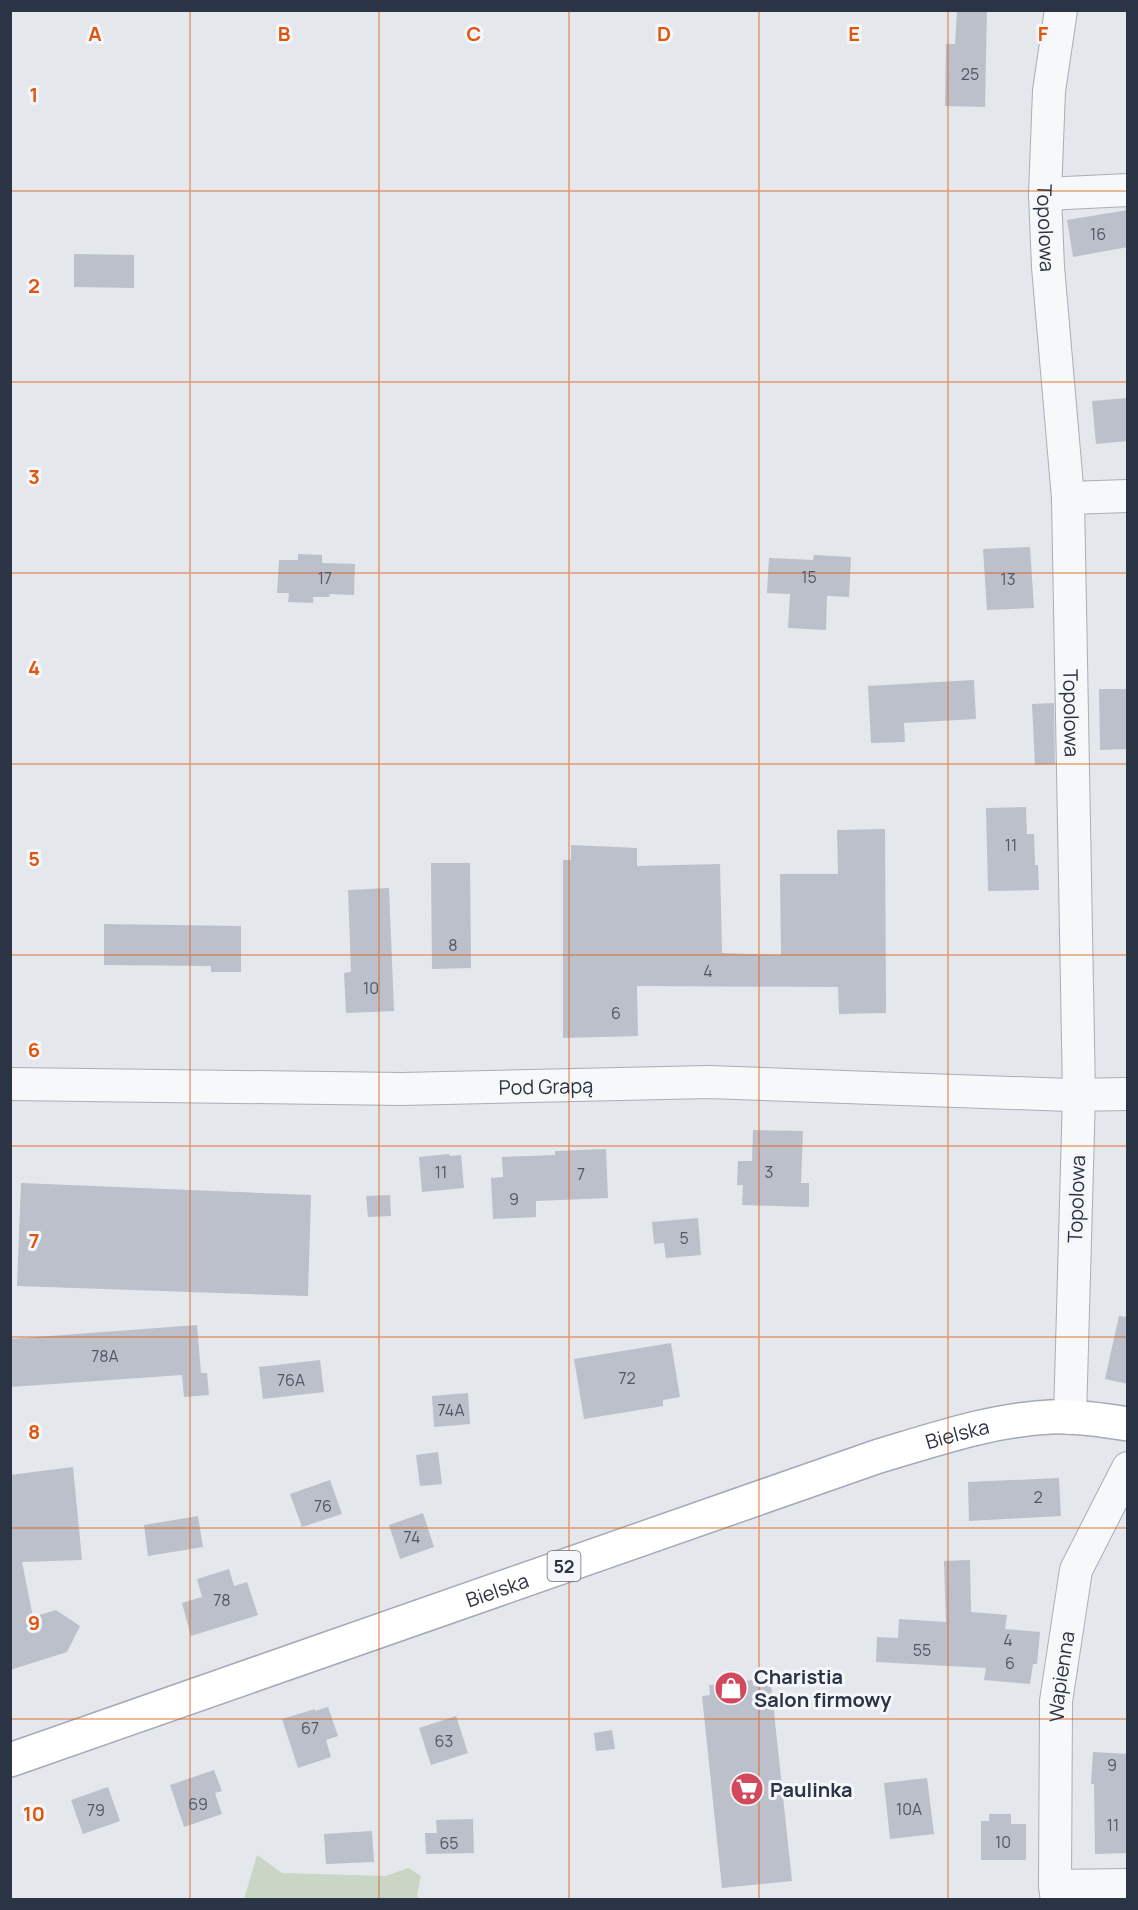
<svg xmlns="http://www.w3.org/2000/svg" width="1138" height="1910" viewBox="0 0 1138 1910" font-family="Manrope,sans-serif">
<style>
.green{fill:#c9d6c5}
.building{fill:#bbc0ca}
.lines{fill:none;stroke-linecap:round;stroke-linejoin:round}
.minor-casing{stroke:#a9aeb7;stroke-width:34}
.major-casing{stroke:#a3abb8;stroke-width:36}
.minor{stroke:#f7f8fa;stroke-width:32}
.major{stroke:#fff;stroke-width:33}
.grid{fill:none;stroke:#df570f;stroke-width:1.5;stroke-opacity:0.55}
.labels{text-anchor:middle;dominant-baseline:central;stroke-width:6;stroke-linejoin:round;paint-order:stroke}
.number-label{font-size:16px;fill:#4f5766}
.shield{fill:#f4f6f9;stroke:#676e7b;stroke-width:1.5}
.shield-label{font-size:18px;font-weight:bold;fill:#2b3445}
.street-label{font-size:20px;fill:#2b3445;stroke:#f4f6f9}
.poi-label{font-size:20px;font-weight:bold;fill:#2b3445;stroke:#f4f6f9;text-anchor:start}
.grid-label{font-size:20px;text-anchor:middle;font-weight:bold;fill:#df570f;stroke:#f4f6f9;stroke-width:6;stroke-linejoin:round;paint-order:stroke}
</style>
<rect width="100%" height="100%" fill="#e4e7ec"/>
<path class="green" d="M 257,1855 L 282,1873 L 386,1876 L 408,1868 L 421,1876 L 417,1895 L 419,1899 L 244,1899 Z"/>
<path class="building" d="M 957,10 L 987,10 L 985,107 L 945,106 L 946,44 L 955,44 Z
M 1128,210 L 1128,247 L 1073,257 L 1067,220 Z
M 74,254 L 134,255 L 134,288 L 74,287 Z
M 1128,398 L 1128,441 L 1096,444 L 1092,401 Z
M 1030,547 L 1034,608 L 987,610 L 983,549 Z
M 298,554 L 322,555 L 322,563 L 355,564 L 354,595 L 330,594 L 329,597 L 313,597 L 313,603 L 288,602 L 289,593 L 277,593 L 279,560 L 298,560 Z
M 814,555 L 851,557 L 849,597 L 827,596 L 826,630 L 788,628 L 790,594 L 767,593 L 769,558 L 813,560 Z
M 974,680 L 976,719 L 904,723 L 905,742 L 871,743 L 868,686 Z
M 1099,689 L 1128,689 L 1128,749 L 1100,750 Z
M 1054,703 L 1055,764 L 1035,765 L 1032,704 Z
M 1026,807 L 1027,834 L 1034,834 L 1035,865 L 1038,865 L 1039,890 L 988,891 L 986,808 Z
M 885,829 L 886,1013 L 839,1014 L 838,987 L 637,986 L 638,1036 L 563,1038 L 563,860 L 571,860 L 571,845 L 637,848 L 637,866 L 720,864 L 722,953 L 781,955 L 780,874 L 838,874 L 837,830 Z
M 431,863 L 470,863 L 471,968 L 432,969 Z
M 389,888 L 394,1011 L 346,1013 L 344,973 L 351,972 L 348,890 Z
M 104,924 L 241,926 L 241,972 L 211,972 L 211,966 L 104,965 Z
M 753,1130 L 803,1131 L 801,1183 L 809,1183 L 809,1207 L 742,1205 L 743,1185 L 737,1185 L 738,1161 L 752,1161 Z
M 606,1149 L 608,1198 L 536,1201 L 536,1217 L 493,1219 L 491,1178 L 503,1177 L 502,1157 L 555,1155 L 555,1151 Z
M 449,1154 L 450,1156 L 461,1155 L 464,1188 L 422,1192 L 419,1157 Z
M 21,1183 L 311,1195 L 308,1296 L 17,1286 Z
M 390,1195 L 391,1216 L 368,1217 L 366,1196 Z
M 698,1218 L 701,1255 L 666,1258 L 664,1243 L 654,1244 L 652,1222 Z
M 1119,1316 L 1128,1317 L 1128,1384 L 1105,1379 Z
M 197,1325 L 201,1373 L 207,1373 L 209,1395 L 184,1397 L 182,1375 L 10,1387 L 10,1339 Z
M 671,1343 L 680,1397 L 663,1400 L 663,1406 L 584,1419 L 574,1359 Z
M 320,1360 L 324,1392 L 263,1399 L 259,1367 Z
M 468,1393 L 470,1424 L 434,1427 L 432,1396 Z
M 438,1452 L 442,1484 L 420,1486 L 416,1455 Z
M 73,1467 L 82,1560 L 22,1562 L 33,1617 L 56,1610 L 80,1626 L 67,1652 L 10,1670 L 10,1475 Z
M 1059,1478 L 1061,1516 L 969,1521 L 968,1482 Z
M 330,1480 L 342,1514 L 302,1527 L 290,1494 Z
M 423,1513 L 434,1547 L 400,1559 L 389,1525 Z
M 198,1516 L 203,1547 L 148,1556 L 144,1525 Z
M 970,1560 L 971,1612 L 1007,1615 L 1005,1629 L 1040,1632 L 1037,1664 L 1033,1664 L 1030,1684 L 984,1680 L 986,1668 L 876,1662 L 877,1637 L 898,1638 L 899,1619 L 946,1622 L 944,1561 Z
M 229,1569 L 234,1586 L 247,1582 L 258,1615 L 191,1636 L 182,1603 L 202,1597 L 197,1579 Z
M 753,1680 L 753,1686 L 771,1684 L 792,1881 L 722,1888 L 702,1696 L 710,1695 L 709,1685 Z
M 328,1707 L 338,1736 L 326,1740 L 331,1757 L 298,1768 L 282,1719 L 315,1709 L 315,1711 Z
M 456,1716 L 468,1753 L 431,1765 L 419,1728 Z
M 612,1730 L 615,1749 L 596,1751 L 594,1733 Z
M 1093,1752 L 1128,1754 L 1128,1853 L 1095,1854 L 1094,1784 L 1091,1784 Z
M 214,1770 L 222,1791 L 215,1793 L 222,1814 L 184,1827 L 170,1785 Z
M 927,1778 L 934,1834 L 890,1839 L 884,1783 Z
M 108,1787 L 120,1821 L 83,1834 L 71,1800 Z
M 989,1814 L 1011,1814 L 1011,1824 L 1026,1824 L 1026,1860 L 981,1860 L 981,1821 L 989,1821 Z
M 473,1819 L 474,1853 L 426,1854 L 425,1833 L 437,1833 L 436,1820 Z
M 372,1831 L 374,1862 L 326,1864 L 324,1834 Z"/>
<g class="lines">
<g class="minor-casing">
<g id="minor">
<path id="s1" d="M 1061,10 L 1049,91 L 1045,194 L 1048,267 L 1068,498 L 1079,1095 L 1070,1418"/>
<path d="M 1045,194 L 1128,190"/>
<path d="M 1068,498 L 1128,496"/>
<path id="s2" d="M 10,1084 L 402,1089 L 709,1082 L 1069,1095 L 1128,1094"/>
<path d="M 1055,1886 L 1128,1885"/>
<path id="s3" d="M 1057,1900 L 1055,1886 L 1056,1701 L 1076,1570 L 1128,1468"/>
</g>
</g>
<g class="major-casing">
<g id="major">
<path id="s4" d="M 10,1760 L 876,1457 C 933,1440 990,1420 1050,1417 C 1076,1416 1102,1420 1128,1424"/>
</g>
</g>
<use href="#minor" class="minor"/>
<use href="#major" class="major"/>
</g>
<path class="grid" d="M 190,10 L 190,1900M 379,10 L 379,1900M 569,10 L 569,1900M 759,10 L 759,1900M 948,10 L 948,1900M 10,191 L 1128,191M 10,382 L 1128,382M 10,573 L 1128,573M 10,764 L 1128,764M 10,955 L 1128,955M 10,1146 L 1128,1146M 10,1337 L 1128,1337M 10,1528 L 1128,1528M 10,1719 L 1128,1719"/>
<defs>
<g id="shop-disc" transform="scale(1.725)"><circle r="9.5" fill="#d1495b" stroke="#f4f6f9"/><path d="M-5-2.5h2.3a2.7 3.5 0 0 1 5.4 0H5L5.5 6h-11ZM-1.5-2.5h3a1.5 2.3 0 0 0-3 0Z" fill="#fff"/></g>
<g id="supermarket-disc" transform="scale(1.725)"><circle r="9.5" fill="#d1495b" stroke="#f4f6f9"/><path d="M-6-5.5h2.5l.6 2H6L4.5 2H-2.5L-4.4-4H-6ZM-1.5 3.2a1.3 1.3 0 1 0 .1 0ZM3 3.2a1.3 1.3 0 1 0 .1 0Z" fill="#fff"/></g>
</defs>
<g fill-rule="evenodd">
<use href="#shop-disc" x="731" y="1688"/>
<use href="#supermarket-disc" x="747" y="1789"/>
</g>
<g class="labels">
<g class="number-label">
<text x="970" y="74">25</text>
<text x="1098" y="234">16</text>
<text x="809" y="577">15</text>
<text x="325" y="578">17</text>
<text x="1008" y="579">13</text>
<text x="1011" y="845">11</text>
<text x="453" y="945">8</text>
<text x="708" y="971">4</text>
<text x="371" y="988">10</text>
<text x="616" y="1013">6</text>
<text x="441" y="1172">11</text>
<text x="769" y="1172">3</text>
<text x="581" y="1174">7</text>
<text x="514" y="1199">9</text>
<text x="684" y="1238">5</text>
<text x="105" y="1356">78A</text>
<text x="627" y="1378">72</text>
<text x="291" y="1380">76A</text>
<text x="451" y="1410">74A</text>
<text x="1038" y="1497">2</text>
<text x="323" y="1506">76</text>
<text x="412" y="1537">74</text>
<text x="222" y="1600">78</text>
<text x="1008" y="1640">4</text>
<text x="922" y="1650">55</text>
<text x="1010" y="1663">6</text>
<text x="310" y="1728">67</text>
<text x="444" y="1741">63</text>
<text x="1112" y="1765">9</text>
<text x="198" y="1804">69</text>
<text x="909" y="1809">10A</text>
<text x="96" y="1810">79</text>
<text x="1113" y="1825">11</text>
<text x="1003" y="1842">10</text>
<text x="449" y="1843">65</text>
</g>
<rect class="shield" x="547.5" y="1551" width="33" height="30" rx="4.5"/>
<g class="shield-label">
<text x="564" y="1566">52</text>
</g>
<g class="street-label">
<text stroke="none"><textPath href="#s1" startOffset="219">Topolowa</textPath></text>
<text stroke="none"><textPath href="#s1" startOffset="705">Topolowa</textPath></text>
<text stroke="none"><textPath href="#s2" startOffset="536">Pod Grapą</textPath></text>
<text transform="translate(1076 1199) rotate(-88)">Topolowa</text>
<text stroke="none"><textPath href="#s4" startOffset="1002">Bielska</textPath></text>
<text stroke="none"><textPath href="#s4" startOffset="516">Bielska</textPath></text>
<text stroke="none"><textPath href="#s3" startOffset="224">Wapienna</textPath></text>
</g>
<g class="poi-label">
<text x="754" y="1676">Charistia<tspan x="754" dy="23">Salon firmowy</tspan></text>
<text x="770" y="1789">Paulinka</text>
</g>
</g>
<g class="grid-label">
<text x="95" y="41">A</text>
<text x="284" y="41">B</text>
<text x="474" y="41">C</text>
<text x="664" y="41">D</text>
<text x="854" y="41">E</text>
<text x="1043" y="41">F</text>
<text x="34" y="102">1</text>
<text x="34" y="293">2</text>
<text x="34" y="484">3</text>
<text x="34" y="675">4</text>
<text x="34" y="866">5</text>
<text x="34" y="1057">6</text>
<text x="34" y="1248">7</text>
<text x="34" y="1439">8</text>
<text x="34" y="1630">9</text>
<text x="34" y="1821">10</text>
</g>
<rect width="1138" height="1910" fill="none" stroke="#2b3445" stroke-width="24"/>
</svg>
